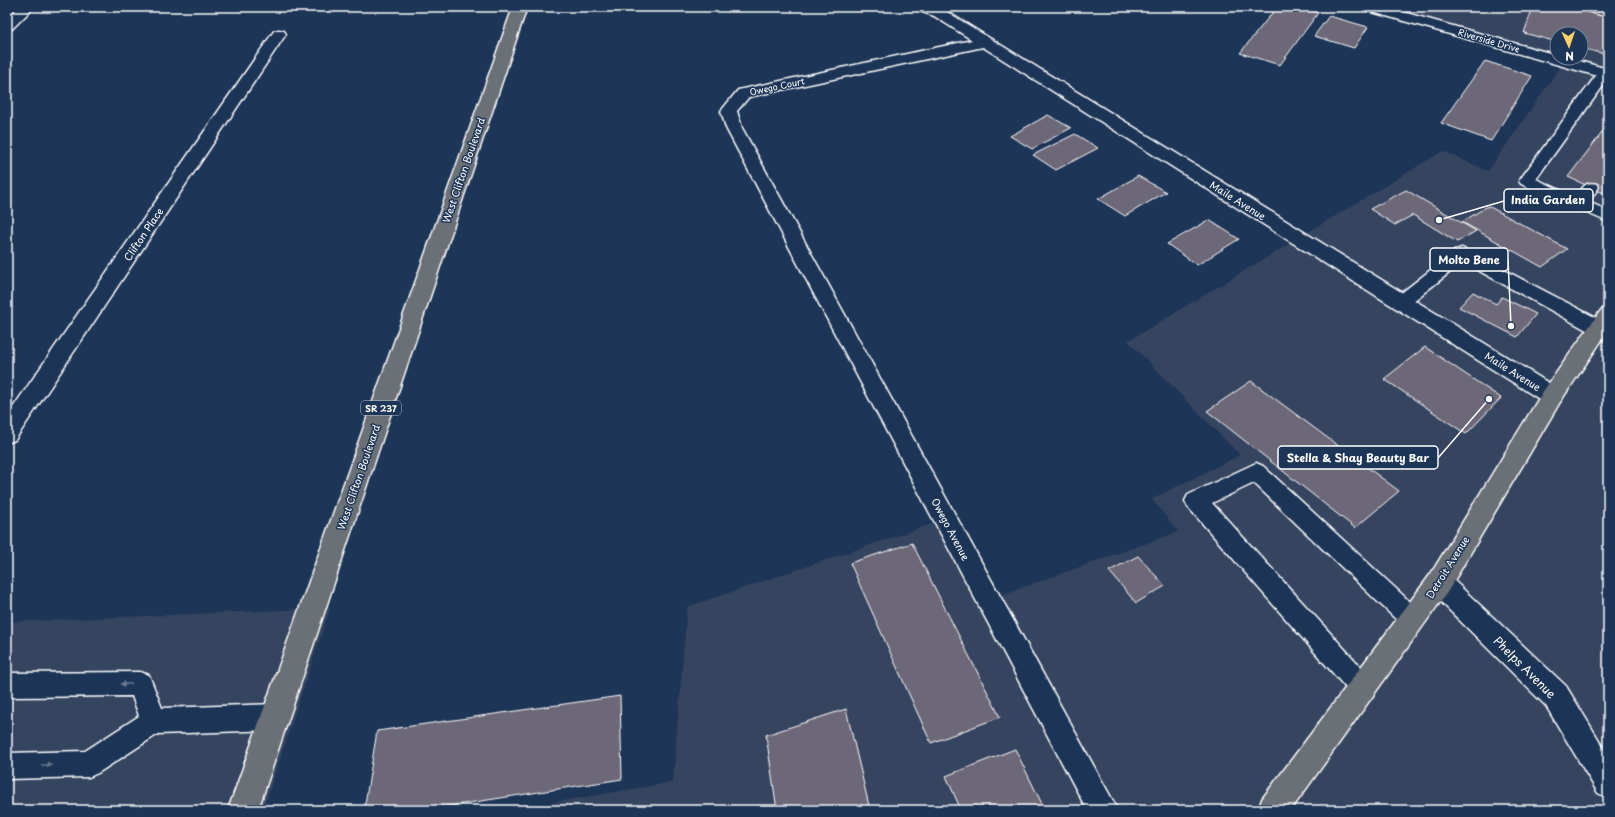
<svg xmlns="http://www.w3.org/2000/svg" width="1615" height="817" viewBox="0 0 1615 817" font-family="'Playpen Sans',sans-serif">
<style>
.built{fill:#354461;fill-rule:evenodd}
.building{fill:#6c6877;stroke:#fff}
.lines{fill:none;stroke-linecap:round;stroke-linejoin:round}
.service-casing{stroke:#fff;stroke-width:3}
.minor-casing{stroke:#fff;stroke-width:3}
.primary-casing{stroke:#fff;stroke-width:3}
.service{fill:#1d3557;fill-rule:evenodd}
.minor{fill:#1d3557;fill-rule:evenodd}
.primary{fill:#6b6f74;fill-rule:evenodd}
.oneway{fill:#6c7c92}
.labels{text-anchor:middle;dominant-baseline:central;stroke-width:3;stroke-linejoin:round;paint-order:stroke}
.far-street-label{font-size:9px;fill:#fff;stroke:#1d3557}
.shield{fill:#1d3557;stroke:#bbc2cd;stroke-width:1}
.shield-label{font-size:9px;font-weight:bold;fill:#fff}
.street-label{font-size:10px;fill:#fff;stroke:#1d3557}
.near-street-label{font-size:12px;fill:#fff;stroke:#1d3557}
.leader{fill:none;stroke:#fff;stroke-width:1.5}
.callout-dot{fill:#fff;stroke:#1d3557;stroke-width:1.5}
.callout{fill:#1d3557;stroke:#fff;stroke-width:1.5}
.callout-label{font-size:11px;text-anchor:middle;font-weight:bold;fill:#fff}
</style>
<rect width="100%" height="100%" fill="#1d3557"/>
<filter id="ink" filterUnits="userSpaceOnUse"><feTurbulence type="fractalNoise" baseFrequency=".025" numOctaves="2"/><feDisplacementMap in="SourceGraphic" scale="8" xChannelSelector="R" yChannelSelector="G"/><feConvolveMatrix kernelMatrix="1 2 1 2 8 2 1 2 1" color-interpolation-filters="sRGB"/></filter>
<g filter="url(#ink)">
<path class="built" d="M 1349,7 L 1608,7 L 1608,810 L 510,810 L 673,782 L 687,607 L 935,523 L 979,603 L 1178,532 L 1152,499 L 1240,455 L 1128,341 L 1443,151 L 1488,171 L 1561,66 ZM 1557,34 L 1581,34 L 1581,58 L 1557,58 Z
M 330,608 L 263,810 L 7,810 L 7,622 Z"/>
<path class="building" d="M 1277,7 L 1298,7 L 1318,13 L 1280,65 L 1240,53 Z
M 1533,7 L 1570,7 L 1608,18 L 1608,55 L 1581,48 L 1581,34 L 1557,34 L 1557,42 L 1524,33 Z
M 1570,7 L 1608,7 L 1608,18 Z
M 1329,16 L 1368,27 L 1354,48 L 1314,36 Z
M 1485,61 L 1532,76 L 1491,141 L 1441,123 Z
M 1048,115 L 1071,128 L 1032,149 L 1010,136 Z
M 1608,125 L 1608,195 L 1568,177 Z
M 1075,134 L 1098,148 L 1056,170 L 1033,155 Z
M 1138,176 L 1166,192 L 1125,216 L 1098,199 Z
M 1406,190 L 1476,231 L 1457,242 L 1413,215 L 1395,225 L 1370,209 Z
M 1488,206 L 1567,249 L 1542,267 L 1462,222 Z
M 1209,220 L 1239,239 L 1197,265 L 1167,244 Z
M 1473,292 L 1496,304 L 1502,297 L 1536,314 L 1517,337 L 1459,307 Z
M 1425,347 L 1501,398 L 1466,434 L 1384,379 Z
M 1251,381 L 1399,491 L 1355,528 L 1207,411 Z
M 912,543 L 1000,717 L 931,743 L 850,563 Z
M 1138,556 L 1165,586 L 1136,603 L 1109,571 Z
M 620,696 L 622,779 L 424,810 L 364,810 L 377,731 Z
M 846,709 L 870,810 L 777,810 L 766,735 Z
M 1015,749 L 1045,810 L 961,810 L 946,776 Z"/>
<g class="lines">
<g class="service-casing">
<path id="service" d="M 1605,69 L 1608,70 L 1608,79 L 1536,179 L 1576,197 C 1582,188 1585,181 1597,184 L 1599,187 L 1589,202 L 1608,211 L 1608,222 L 1521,184 L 1519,181 L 1600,70 Z
M 1462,248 L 1606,323 L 1608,328 L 1606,333 L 1599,335 L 1592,333 L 1463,262 L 1407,306 L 1401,308 L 1395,306 L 1392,302 L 1395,298 L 1456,250 Z
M 1256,463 L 1263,466 L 1420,611 L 1424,619 L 1420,627 L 1412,630 L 1404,627 L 1254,483 L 1212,503 L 1371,678 L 1375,687 L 1371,696 L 1362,699 L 1353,696 L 1188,507 L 1185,501 L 1188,495 Z
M 140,672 L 149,675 L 162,708 L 275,704 L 284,708 L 288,717 L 284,726 L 275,730 L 158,734 L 98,773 L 89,777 L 7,779 L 7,753 L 85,751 L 139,716 L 132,696 L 7,697 L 7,673 Z"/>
</g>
<g class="minor-casing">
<path id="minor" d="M 19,7 L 34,7 L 12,29 L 7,30 L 7,18 Z
M 915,7 L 935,7 L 944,10 L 1560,390 L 1563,396 L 1560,402 L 1552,404 L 1544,402 L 983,47 L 749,97 L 737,111 L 742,128 L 1118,810 L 1087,810 L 726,128 L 721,111 L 738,90 L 972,40 L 934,16 L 917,10 Z
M 1363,7 L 1385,7 L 1557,55 L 1557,58 L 1568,58 L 1608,69 L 1608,79 L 1365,10 Z
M 279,30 L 284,31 L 286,34 L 15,440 L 7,443 L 7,416 L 274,31 Z
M 1439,571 L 1448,575 L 1566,686 L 1608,755 L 1608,798 L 1598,793 L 1546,706 L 1430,591 L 1426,583 L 1430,575 Z"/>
</g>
<g class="primary-casing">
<path id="primary" d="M 513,7 L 527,7 L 258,810 L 228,810 Z
M 1608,308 L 1608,331 L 1560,402 L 1448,591 L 1291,810 L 1258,810 L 1262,799 L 1430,575 L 1544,390 L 1601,310 Z"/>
</g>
<use href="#service" class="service"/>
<use href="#minor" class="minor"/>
<use href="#primary" class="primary"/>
</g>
<defs><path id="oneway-solid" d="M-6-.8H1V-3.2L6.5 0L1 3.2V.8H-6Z"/></defs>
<g class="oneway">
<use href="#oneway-solid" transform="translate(126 684) rotate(180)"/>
<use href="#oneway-solid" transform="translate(46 765) rotate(-2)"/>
</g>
</g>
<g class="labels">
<g class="far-street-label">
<text transform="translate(1489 40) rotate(16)">Riverside Drive</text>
<text transform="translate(777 86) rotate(-12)">Owego Court</text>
</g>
<rect class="shield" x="361" y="401" width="40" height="14" rx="3"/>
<g class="shield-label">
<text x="381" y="408">SR 237</text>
</g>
<g class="street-label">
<text transform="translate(463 170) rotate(-71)">West Clifton Boulevard</text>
<text transform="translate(1238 200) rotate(32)">Maile Avenue</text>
<text transform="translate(143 234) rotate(-56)">Clifton Place</text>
<text transform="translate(1513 371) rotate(32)">Maile Avenue</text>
<text transform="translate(358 477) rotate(-71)">West Clifton Boulevard</text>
<text transform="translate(951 529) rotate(62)">Owego Avenue</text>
<text transform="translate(1447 567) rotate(-58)">Detroit Avenue</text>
</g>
<g class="near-street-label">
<text transform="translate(1525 667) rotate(45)">Phelps Avenue</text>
</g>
</g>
<path class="leader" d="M1439 220L1504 201M1511 326L1508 260M1489 399L1438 458"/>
<g class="callout-dot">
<circle cx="1439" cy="220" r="4"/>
<circle cx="1511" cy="326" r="4"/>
<circle cx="1489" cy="399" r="4"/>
</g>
<g class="callout">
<rect x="1504" y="189" width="89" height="23" rx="4"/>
<rect x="1430" y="248" width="78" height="23" rx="4"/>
<rect x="1278" y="446" width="160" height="23" rx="4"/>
</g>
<g class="callout-label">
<text x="1548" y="204">India Garden</text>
<text x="1469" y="264">Molto Bene</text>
<text x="1358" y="462">Stella &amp; Shay Beauty Bar</text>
</g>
<rect width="1615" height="817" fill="none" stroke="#1d3557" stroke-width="24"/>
<rect x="12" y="12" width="1591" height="793" fill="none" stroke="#fff" stroke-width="1.5" filter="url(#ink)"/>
<g transform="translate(1569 46) rotate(177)"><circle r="19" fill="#1d3557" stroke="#77869a"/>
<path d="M0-3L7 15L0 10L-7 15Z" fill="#ffd166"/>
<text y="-6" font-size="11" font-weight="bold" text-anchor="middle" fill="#ffffff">N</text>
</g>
</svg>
